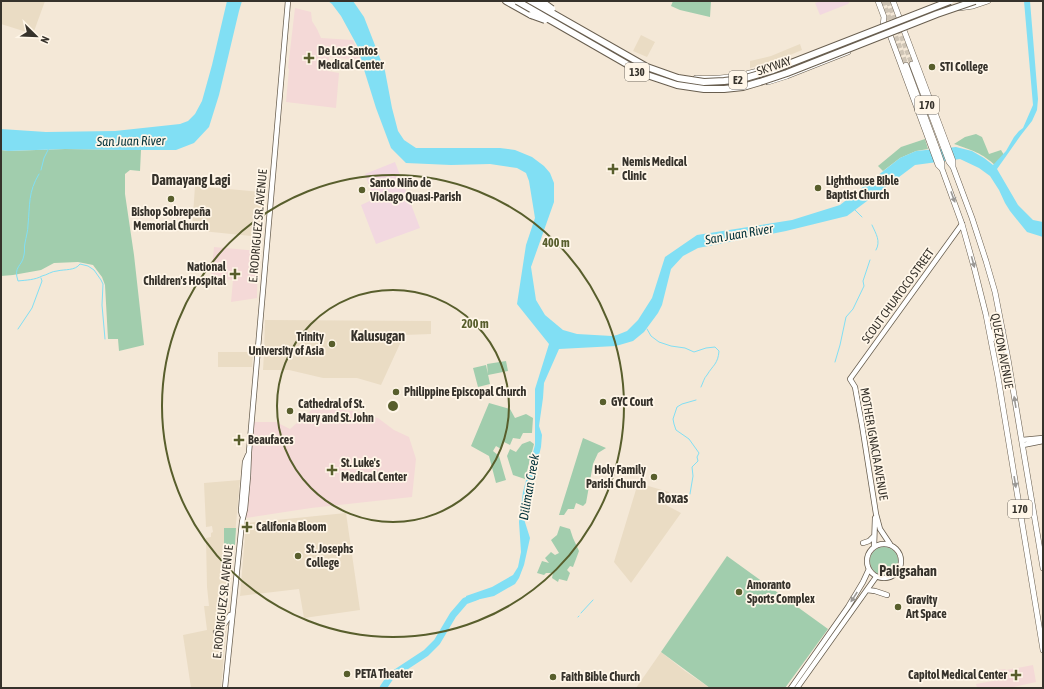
<svg xmlns="http://www.w3.org/2000/svg" width="1044" height="689" viewBox="0 0 1044 689" font-family="'Asap Condensed',sans-serif">
<style>
.built{fill:#eadcc4}
.industrial{fill:#f2d8e0}
.medical{fill:#f4d9d7}
.green{fill:#a1cdad}
.water{fill:#81dff4}
.lines{fill:none;stroke-linecap:round;stroke-linejoin:round}
.stream{stroke:#81dff4;stroke-width:1}
.river{stroke:#81dff4;stroke-width:7}
.primary-tunnel{stroke:#cec4b5;stroke-width:5;stroke-dasharray:5 2.5;stroke-linecap:butt}
.secondary-casing{stroke:#685e4f;stroke-width:6}
.primary-casing{stroke:#685e4f;stroke-width:6}
.motorway-casing{stroke:#685e4f;stroke-width:8}
.secondary{stroke:#fff;stroke-width:4.5}
.primary{stroke:#fff;stroke-width:5}
.motorway{stroke:#fff;stroke-width:6}
.motorway-bridge-casing{stroke:#685e4f;stroke-width:8;stroke-linecap:butt}
.motorway-bridge{stroke:#fff;stroke-width:6}
.oneway{fill:#9a9895}
.ring{fill:none;stroke:#585e2c;stroke-width:2}
.poi-dot{fill:#585e2c;stroke:#fff6e8;stroke-width:1.5}
.labels{text-anchor:middle;dominant-baseline:central;stroke-width:3.5;stroke-linejoin:round;paint-order:stroke}
.shield{fill:#fff6e8;stroke:#726d64;stroke-width:1}
.shield-label{font-size:11px;font-weight:bold;fill:#36322b}
.poi-label{font-size:12px;font-weight:bold;fill:#36322b;stroke:#fff6e8;text-anchor:start}
.street-label{font-size:12px;fill:#36322b;stroke:#fff6e8}
.water-label{font-size:13px;font-style:italic;fill:#03323a;stroke:#fff6e8}
.quarter-label{font-size:14px;font-weight:bold;fill:#36322b;stroke:#fff6e8}
.centre{fill:#585e2c;stroke:#fff6e8;stroke-width:2}
.ring-label{font-size:12px;text-anchor:middle;font-weight:bold;fill:#585e2c;stroke:#fff6e8;stroke-width:3.5;stroke-linejoin:round;paint-order:stroke}
</style>
<rect width="100%" height="100%" fill="#f4e8d7"/>
<path class="built" d="M 1,1 L 45,1 L 33,34 L 1,24 Z
M 641,35 L 655,42 L 647,57 L 633,51 Z
M 800,44 L 802,50 L 773,62 L 750,68 L 750,61 L 771,56 Z
M 195,186 L 263,192 L 260,237 L 192,230 Z
M 265,320 L 431,321 L 431,334 L 404,335 L 381,385 L 357,378 L 323,378 L 289,370 L 263,370 L 264,353 Z
M 218,352 L 253,352 L 252,367 L 218,367 Z
M 240,480 L 221,688 L 191,688 L 183,635 L 207,630 L 204,606 L 209,606 L 207,587 L 206,538 L 211,537 L 211,533 L 213,532 L 212,526 L 206,527 L 204,483 Z
M 638,483 L 669,492 L 666,505 L 681,513 L 631,583 L 614,562 Z
M 346,513 L 360,610 L 304,618 L 299,589 L 240,596 L 246,523 Z
M 661,652 L 685,671 L 710,688 L 636,688 Z"/>
<path class="industrial" d="M 821,1 L 850,1 L 848,4 L 820,15 L 815,3 Z
M 395,162 L 420,228 L 376,244 L 361,205 L 374,199 L 365,174 Z"/>
<path class="medical" d="M 295,8 L 311,12 L 312,21 L 317,29 L 321,38 L 353,40 L 361,60 L 329,57 L 328,71 L 339,73 L 336,108 L 286,102 L 289,69 L 288,68 Z
M 214,247 L 258,251 L 257,298 L 231,302 L 233,280 L 211,278 Z
M 315,407 L 353,411 L 378,418 L 394,430 L 409,437 L 416,459 L 412,497 L 311,508 L 246,518 L 254,422 L 276,422 L 290,429 Z
M 1033,665 L 1036,682 L 1009,688 L 977,688 L 976,684 L 998,680 L 997,670 L 1005,669 L 1006,670 Z"/>
<path class="green" d="M 673,1 L 711,1 L 710,17 L 680,10 L 671,6 Z
M 976,134 L 982,137 L 989,154 L 1001,150 L 1004,155 L 996,166 C 982,153 972,150 954,144 L 965,137 Z
M 925,139 L 928,149 L 916,151 L 900,158 L 883,171 L 878,166 L 901,147 Z
M 65,149 L 141,150 L 140,171 L 130,170 L 125,174 L 125,194 L 134,255 L 144,345 L 119,351 L 118,339 L 108,339 L 105,285 L 102,277 L 93,265 L 78,262 L 54,263 L 41,270 L 13,275 L 1,276 L 1,150 L 8,151 Z
M 506,361 L 508,371 L 488,375 L 487,364 Z
M 486,365 L 490,384 L 478,387 L 473,368 Z
M 489,403 L 510,409 L 515,418 L 526,414 L 533,418 L 532,433 L 523,433 L 520,439 L 513,438 L 510,445 L 504,442 L 501,449 L 496,446 L 493,451 L 499,456 L 506,480 L 496,483 L 489,456 L 471,446 Z
M 583,438 L 606,448 L 598,453 L 593,464 L 586,503 L 583,506 L 576,503 L 574,509 L 568,509 L 564,515 L 559,515 Z
M 530,441 L 534,444 L 525,479 L 513,475 L 507,456 L 510,449 L 516,452 L 522,444 Z
M 560,526 L 570,529 L 573,538 L 579,551 L 573,567 L 570,566 L 567,570 L 570,573 L 567,581 L 559,579 L 558,582 L 552,578 L 553,573 L 546,573 L 544,575 L 537,573 L 542,561 L 549,563 L 545,558 L 551,552 L 555,555 L 559,553 L 551,540 L 557,535 Z
M 224,528 L 236,528 L 235,545 L 224,546 Z
M870 561a14 14 0 1 1 28 0a14 14 0 1 1-28 0Z
M 727,556 L 828,629 L 785,688 L 710,688 L 661,652 Z"/>
<path class="water" d="M 227,1 L 242,1 L 239,11 L 219,95 L 209,127 L 194,143 L 176,150 L 127,150 L 65,149 L 8,151 L 1,150 L 1,129 L 46,132 L 115,131 L 180,124 L 188,121 L 195,114 L 202,101 L 212,65 Z
M 328,1 L 353,1 L 364,17 L 385,71 L 392,108 L 398,131 L 404,140 L 416,148 L 500,148 L 515,150 L 532,157 L 544,166 L 550,173 L 554,183 L 554,202 L 531,267 L 536,300 L 545,315 L 563,330 L 577,334 L 612,336 L 617,335 L 627,331 L 638,320 L 652,298 L 665,257 L 697,235 L 792,220 L 840,205 L 900,158 L 916,151 L 956,147 L 972,151 L 984,158 L 993,165 L 1006,151 L 1014,137 L 1019,131 L 1023,128 L 1033,105 L 1024,1 L 1030,1 L 1038,99 L 1037,110 L 1032,121 L 1021,135 L 997,169 L 1018,205 L 1033,220 L 1043,222 L 1043,237 L 1027,232 L 1010,211 L 1005,203 L 999,190 L 990,176 L 979,168 L 960,159 L 915,165 L 847,216 L 786,231 L 698,248 L 683,256 L 671,269 L 662,305 L 658,313 L 644,332 L 633,341 L 616,346 L 559,349 L 544,383 L 543,398 L 539,426 L 542,435 L 541,447 L 534,476 L 527,500 L 524,519 L 530,538 L 524,565 L 519,578 L 515,584 L 494,596 L 467,602 L 466,596 L 492,587 L 513,575 L 518,567 L 521,552 L 519,522 L 523,492 L 535,445 L 535,389 L 549,344 L 517,304 L 526,245 L 535,218 L 529,181 L 526,173 L 517,168 L 490,164 L 451,165 L 406,163 L 391,148 L 376,108 L 361,60 L 359,49 L 341,16 L 332,4 Z"/>
<g class="lines">
<path class="stream" d="M 41,170 L 44,158 L 49,148
M 39,174 C 28,192 30,205 28,225 C 28,231 26,237 25,243 C 24,247 25,251 24,255 C 22,267 13,266 18,281 C 26,280 35,280 42,276 C 47,275 52,271 57,271 C 65,269 75,271 80,264 L 88,266 L 94,270 L 101,280 L 103,284 L 102,305 L 105,339
M 854,209 L 862,217
M 872,225 C 876,234 881,241 876,250
M 18,329 L 32,308 L 42,281 L 41,278
M 647,329 L 651,336 L 659,342 L 671,346 L 685,348 L 694,352 L 706,348 L 715,347 L 719,351 C 718,364 713,365 707,375 C 704,378 703,383 701,387
M 835,362 L 840,345 L 846,317 L 853,309 L 864,286 L 863,281 L 870,260
M 690,494 L 693,476 L 692,467 L 698,461 L 697,457 L 699,453 L 689,439 L 676,430 L 674,424 L 673,419 L 677,407 L 682,404 L 696,400
M 581,613 L 593,600
M 578,617 L 579,616"/>
<path class="river" d="M 383,688 L 391,676 L 426,653 L 437,642 L 453,615 L 465,601 L 476,597"/>
<path class="primary-tunnel" d="M 883,1 L 906,65
M 888,1 L 912,64"/>
<g class="secondary-casing">
<path id="secondary" d="M 1022,440 L 1043,438
M 1023,445 L 1043,441
M 242,515 L 241,511 L 245,462 L 248,455
M 863,543 L 869,541 L 874,536
M867 561a17 17 0 1 1 34 0a17 17 0 1 1-34 0Z
M 890,544 L 880,529 L 876,514 L 862,425 L 855,387 L 850,379 L 962,224
M 874,547 L 875,518
M 867,590 L 875,591 L 887,595
M 216,632 L 225,623 L 230,615
M 225,688 L 242,522 L 245,509 L 248,476 L 249,452 L 288,1
M 791,688 L 848,607 L 863,582 L 869,569
M 797,688 L 876,577"/>
</g>
<g class="primary-casing">
<path id="primary" d="M 878,1 L 884,17 L 883,26
M 893,1 L 953,161 L 953,167
M 959,8 L 973,6 L 988,1
M 890,35 L 938,165 L 942,169
M 912,64 L 949,162 L 953,167 L 972,218 L 986,261 L 995,292 L 1008,359 L 1043,568
M 906,65 L 936,146 L 942,163 L 942,169 L 962,224 L 974,267 L 986,315 L 998,377 L 1043,650
M 696,78 C 717,80 737,77 758,71
M 768,82 L 787,76 L 848,52
M 992,339 L 992,333 L 996,328 L 1000,328 L 1003,331"/>
</g>
<g class="motorway-casing">
<path id="motorway" d="M 506,1 L 531,15"/>
</g>
<use href="#secondary" class="secondary"/>
<use href="#primary" class="primary"/>
<use href="#motorway" class="motorway"/>
<g class="motorway-bridge-casing">
<path id="motorway-bridge" d="M 517,1 L 644,74 L 677,85 L 704,89 L 724,89 L 743,87 L 760,82 L 787,73 L 937,14 L 975,1
M 531,1 L 647,67 L 678,78 L 704,82 L 724,81 L 742,79 L 773,70 L 950,1
M 541,1 L 552,9
M 531,15 L 545,20"/>
</g>
<use href="#motorway-bridge" class="motorway-bridge"/>
</g>
<defs><path id="oneway-solid" d="M-6-.8H1V-3.2L6.5 0L1 3.2V.8H-6Z"/></defs>
<g class="oneway">
<use href="#oneway-solid" transform="translate(953 197) rotate(70)"/>
<use href="#oneway-solid" transform="translate(973 262) rotate(75)"/>
<use href="#oneway-solid" transform="translate(1015 402) rotate(-99)"/>
<use href="#oneway-solid" transform="translate(1015 482) rotate(81)"/>
<use href="#oneway-solid" transform="translate(854 597) rotate(123)"/>
</g>
<g class="ring">
<circle cx="393" cy="406" r="116"/>
<circle cx="393" cy="406" r="231"/>
</g>
<g class="poi-dot">
<path d="M307 52h4v4h4v4h-4v4h-4v-4h-4v-4h4z"/>
<circle cx="932" cy="67" r="4"/>
<path d="M611 163h4v4h4v4h-4v4h-4v-4h-4v-4h4z"/>
<circle cx="818" cy="188" r="4"/>
<circle cx="362" cy="190" r="4"/>
<circle cx="171" cy="199" r="4"/>
<path d="M233 268h4v4h4v4h-4v4h-4v-4h-4v-4h4z"/>
<circle cx="332" cy="344" r="4"/>
<circle cx="396" cy="392" r="4"/>
<circle cx="603" cy="402" r="4"/>
<circle cx="290" cy="411" r="4"/>
<path d="M237 434h4v4h4v4h-4v4h-4v-4h-4v-4h4z"/>
<path d="M330 464h4v4h4v4h-4v4h-4v-4h-4v-4h4z"/>
<circle cx="654" cy="477" r="4"/>
<path d="M245 521h4v4h4v4h-4v4h-4v-4h-4v-4h4z"/>
<circle cx="298" cy="556" r="4"/>
<circle cx="739" cy="592" r="4"/>
<circle cx="898" cy="607" r="4"/>
<circle cx="347" cy="674" r="4"/>
<path d="M1014 669h4v4h4v4h-4v4h-4v-4h-4v-4h4z"/>
<circle cx="553" cy="677" r="4"/>
</g>
<g class="labels">
<g class="shield">
<rect x="625" y="63" width="24" height="18" rx="3"/>
<rect x="729" y="71" width="18" height="18" rx="3"/>
<rect x="915" y="96" width="24" height="18" rx="3"/>
<rect x="1008" y="500" width="24" height="18" rx="3"/>
</g>
<g class="shield-label">
<text x="637" y="72">130</text>
<text x="738" y="80">E2</text>
<text x="927" y="105">170</text>
<text x="1020" y="509">170</text>
</g>
<g class="poi-label">
<text x="318" y="51">De Los Santos<tspan x="318" dy="14">Medical Center</tspan></text>
<text x="940" y="67">STI College</text>
<text x="622" y="162">Nemis Medical<tspan x="622" dy="14">Clinic</tspan></text>
<text x="826" y="181">Lighthouse Bible<tspan x="826" dy="14">Baptist Church</tspan></text>
<text x="370" y="183">Santo Niño de<tspan x="370" dy="14">Violago Quasi-Parish</tspan></text>
<text x="171" y="212" text-anchor="middle">Bishop Sobrepeña<tspan x="171" dy="14">Memorial Church</tspan></text>
<text x="226" y="267" text-anchor="end">National<tspan x="226" dy="14">Children's Hospital</tspan></text>
<text x="324" y="337" text-anchor="end">Trinity<tspan x="324" dy="14">University of Asia</tspan></text>
<text x="404" y="392">Philippine Episcopal Church</text>
<text x="611" y="402">GYC Court</text>
<text x="298" y="404">Cathedral of St.<tspan x="298" dy="14">Mary and St. John</tspan></text>
<text x="248" y="440">Beaufaces</text>
<text x="341" y="463">St. Luke's<tspan x="341" dy="14">Medical Center</tspan></text>
<text x="646" y="470" text-anchor="end">Holy Family<tspan x="646" dy="14">Parish Church</tspan></text>
<text x="256" y="527">Califonia Bloom</text>
<text x="306" y="549">St. Josephs<tspan x="306" dy="14">College</tspan></text>
<text x="747" y="585">Amoranto<tspan x="747" dy="14">Sports Complex</tspan></text>
<text x="906" y="600">Gravity<tspan x="906" dy="14">Art Space</tspan></text>
<text x="355" y="674">PETA Theater</text>
<text x="1007" y="675" text-anchor="end">Capitol Medical Center</text>
<text x="561" y="677">Faith Bible Church</text>
</g>
<g class="street-label">
<text transform="translate(774 66) rotate(-19)">SKYWAY</text>
<text transform="translate(258 226) rotate(-85)">E. RODRIGUEZ SR. AVENUE</text>
<text transform="translate(898 296) rotate(-54)">SCOUT CHUATOCO STREET</text>
<text transform="translate(1002 351) rotate(79)">QUEZON AVENUE</text>
<text transform="translate(874 444) rotate(80)">MOTHER IGNACIA AVENUE</text>
<text transform="translate(223 602) rotate(-84)">E. RODRIGUEZ SR. AVENUE</text>
</g>
<g class="water-label">
<text transform="translate(131 141) rotate(-1)">San Juan River</text>
<text transform="translate(739 234) rotate(-10)">San Juan River</text>
<text transform="translate(529 487) rotate(-80)">Diliman Creek</text>
</g>
<g class="quarter-label">
<text x="191" y="180">Damayang Lagi</text>
<text x="378" y="336">Kalusugan</text>
<text x="673" y="498">Roxas</text>
<text x="908" y="571">Paligsahan</text>
</g>
</g>
<circle cx="393" cy="406" r="6" class="centre"/>
<g class="ring-label">
<text x="556" y="247">400 m</text>
<text x="475" y="328">200 m</text>
</g>
<rect width="1044" height="689" fill="none" stroke="#36322b" stroke-width="4"/>
<g transform="translate(36 36) rotate(113)" stroke="#fff6e8" stroke-width="3" paint-order="stroke">
<path d="M0-3L7 15L0 10L-7 15Z" fill="#36322b"/>
<text y="-6" font-size="11" font-weight="bold" text-anchor="middle" fill="#36322b">N</text>
</g>
</svg>
